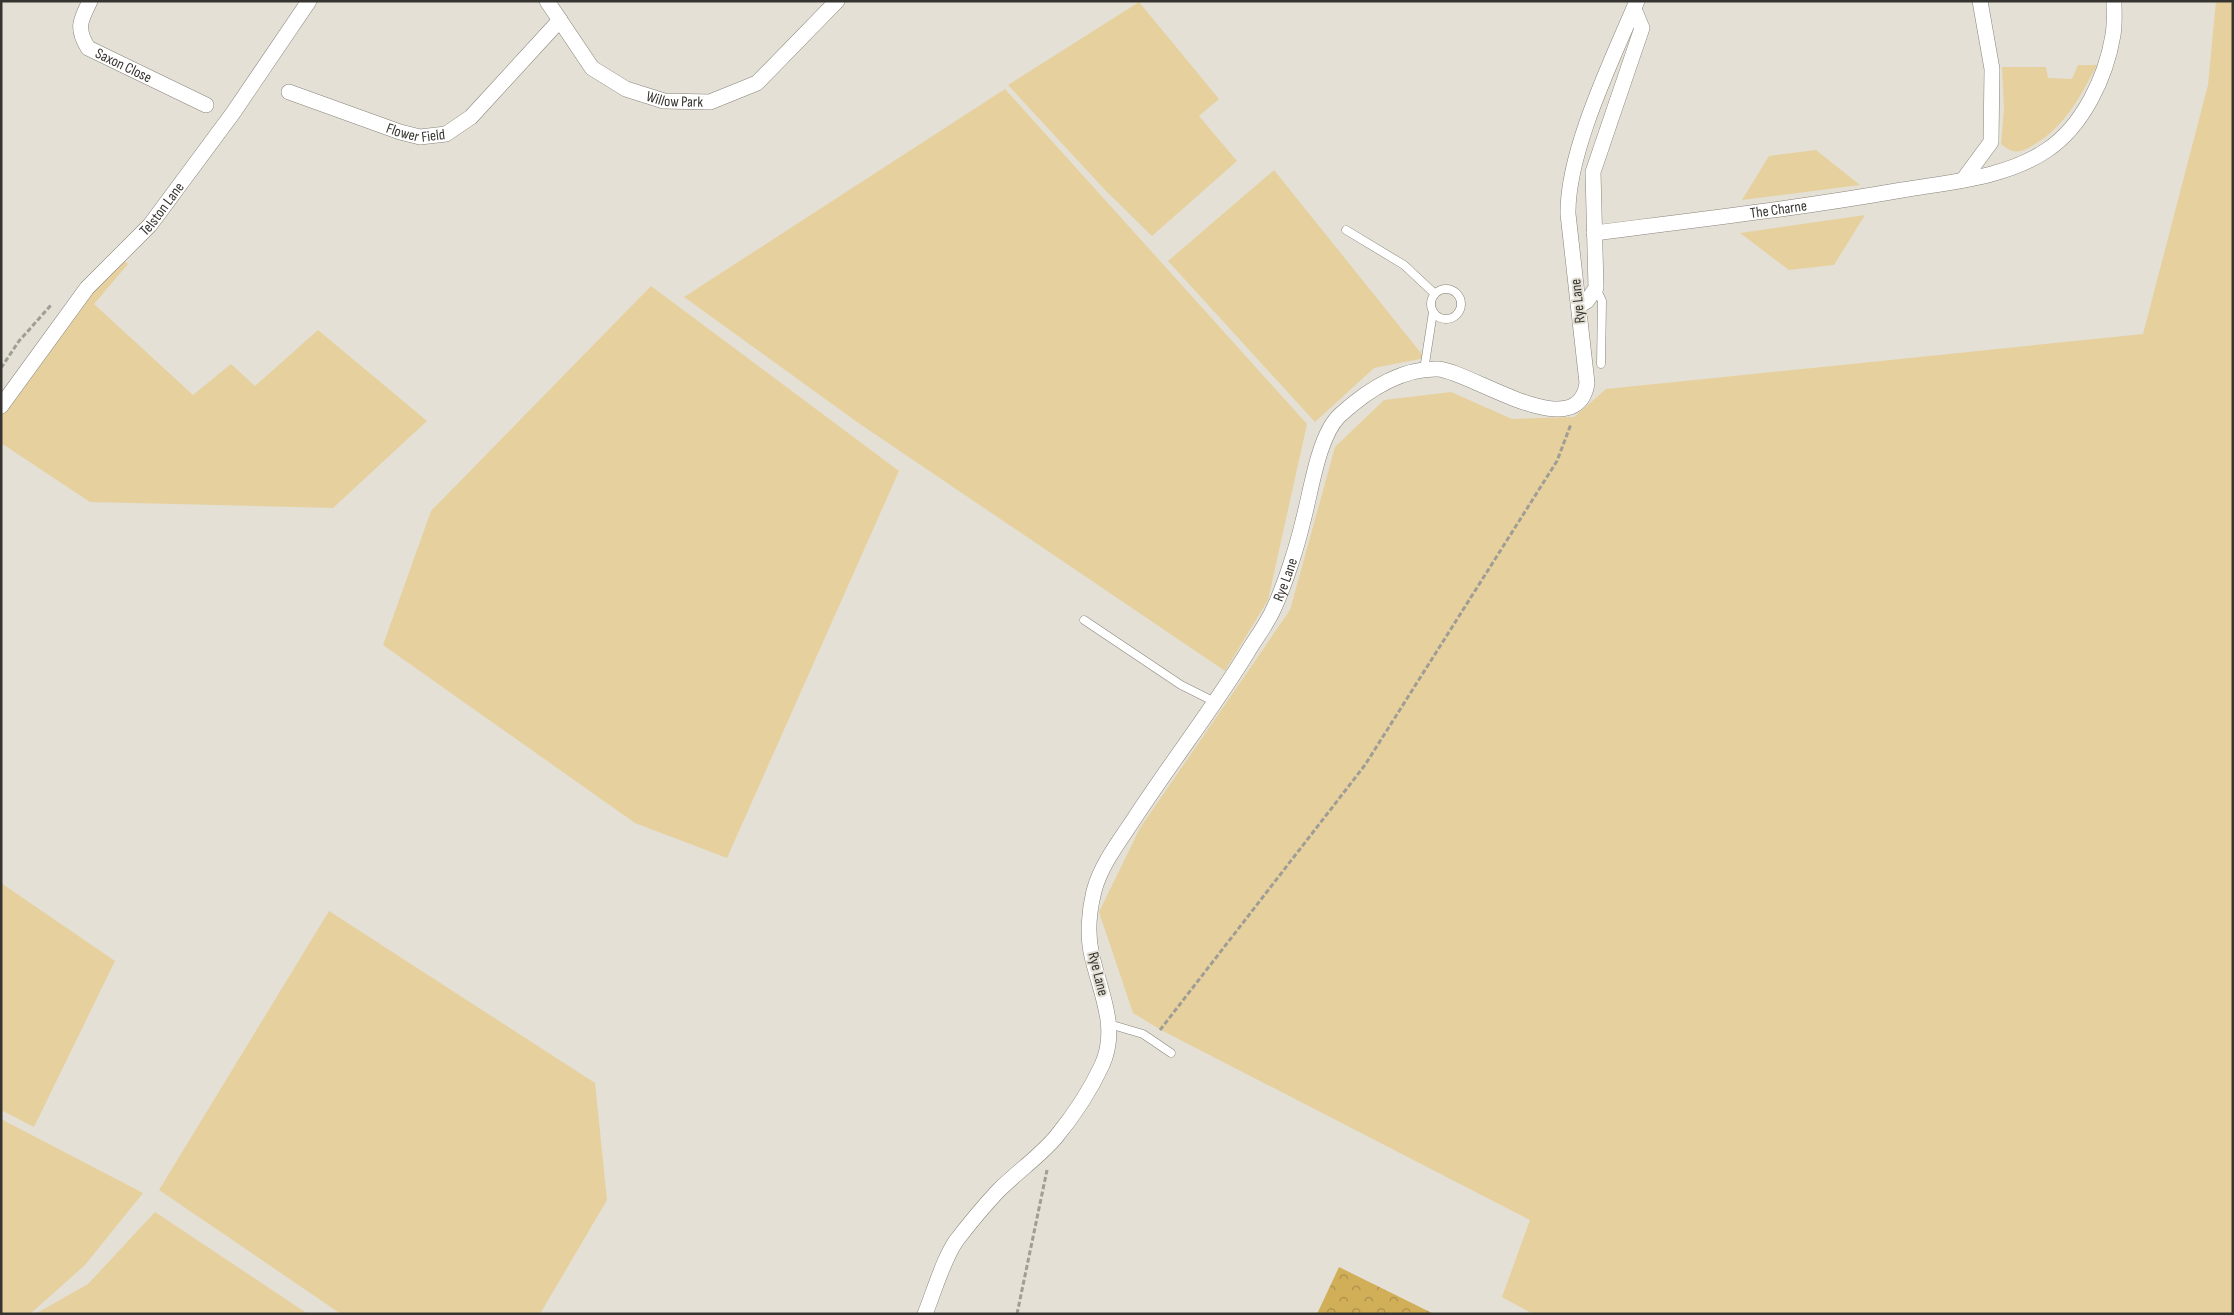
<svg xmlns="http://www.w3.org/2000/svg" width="2234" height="1315" viewBox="0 0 2234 1315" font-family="'Sofia Sans Condensed',sans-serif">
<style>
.green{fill:#e6d19e}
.forest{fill:url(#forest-crowns)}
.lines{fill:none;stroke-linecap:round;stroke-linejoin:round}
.lane-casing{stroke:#88847a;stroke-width:9}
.street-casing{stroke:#88847a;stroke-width:16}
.path{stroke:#a09d95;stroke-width:3;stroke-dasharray:5 2.5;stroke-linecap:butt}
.lane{stroke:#fff;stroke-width:8}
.street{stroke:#fff;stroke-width:15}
.labels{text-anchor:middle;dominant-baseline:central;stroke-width:4;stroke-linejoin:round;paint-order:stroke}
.street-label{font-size:15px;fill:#363430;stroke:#e4e0d5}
</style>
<defs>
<pattern id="forest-crowns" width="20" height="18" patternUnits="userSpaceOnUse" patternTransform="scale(1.25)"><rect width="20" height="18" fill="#d1af59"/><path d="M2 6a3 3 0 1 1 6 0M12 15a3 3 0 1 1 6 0" fill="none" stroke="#aa8f4a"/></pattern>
</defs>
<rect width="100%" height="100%" fill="#e4e0d5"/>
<path class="green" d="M 2216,1 L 2233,1 L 2233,1314 L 1533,1314 L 1502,1297 L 1530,1220 L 1161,1030 L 1133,1013 L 1099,912 L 1140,828 L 1290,610 L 1335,447 L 1384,400 L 1451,392 L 1512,419 L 1574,417 L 1606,389 L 2143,334 L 2208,85 Z
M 1139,2 L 1219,99 L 1199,116 L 1237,161 L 1152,236 L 1106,191 L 1008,85 Z
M 2078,65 L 2097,65 C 2080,97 2065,127 2032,146 C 2020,153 2012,154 2001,144 L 2004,108 L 2002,67 L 2046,67 L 2048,78 L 2072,79 Z
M 1005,89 L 1307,424 L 1268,600 L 1225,671 L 857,422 L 684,297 Z
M 1816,150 L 1860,185 L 1742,200 L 1769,156 Z
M 1274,170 L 1425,358 L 1374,368 L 1315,422 L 1168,261 Z
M 1865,215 L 1834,265 L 1789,270 L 1740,233 Z
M 120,257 L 128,264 L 94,304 L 193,395 L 231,364 L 255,386 L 318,330 L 427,421 L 333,508 L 90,502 L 1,443 L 1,413 L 88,293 Z
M 651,286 L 899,471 L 727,858 L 635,823 L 383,645 L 431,511 Z
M 1,883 L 115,961 L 34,1127 L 1,1110 Z
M 329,911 L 595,1083 L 607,1200 L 540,1314 L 341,1314 L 159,1190 Z
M 1,1119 L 143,1193 L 85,1265 L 30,1314 L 1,1314 Z
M 155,1212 L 308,1314 L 35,1314 L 88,1284 Z"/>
<path class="forest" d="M 1339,1267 L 1434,1314 L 1317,1314 Z"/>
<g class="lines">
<g class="lane-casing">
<path id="lane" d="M 1346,230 L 1404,265 L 1435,294
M 1596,288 L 1602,301 L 1601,364
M1431 304a15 15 0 1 1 30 0a15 15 0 1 1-30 0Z
M 1424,370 L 1433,312
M 1084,620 L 1181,685 L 1217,703
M 1109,1024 L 1143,1034 L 1171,1053"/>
</g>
<g class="street-casing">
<g id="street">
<path id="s1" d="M 90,1 C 80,21 76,28 88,48 L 206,105"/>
<path id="s2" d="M 547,1 L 592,68 L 626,89 L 664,101 L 710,102 L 757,83 L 837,1"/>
<path id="s3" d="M 289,92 L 400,132 L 420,137 L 446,134 L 471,117 L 560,20"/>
<path d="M 1963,180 L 1991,142 L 1992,69 L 1980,1"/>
<path id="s4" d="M 1594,233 C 1697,220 1800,208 1902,190 C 1949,182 2006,178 2047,150 C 2083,126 2106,77 2113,35 C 2115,24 2114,12 2114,1"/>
<path d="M 1579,306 L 1587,301 L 1596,288 L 1593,172 L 1642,28 L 1634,9"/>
<path id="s5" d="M 1,406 L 87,288 L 150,225 L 233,113 L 309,1"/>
<path id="s6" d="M 925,1314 C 934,1292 943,1260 956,1241 C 969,1224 984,1206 998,1191 C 1017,1172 1039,1157 1056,1137 C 1074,1115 1090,1091 1102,1065 C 1119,1028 1100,992 1092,956 C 1087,936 1089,911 1094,891 C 1101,864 1121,839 1136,816 C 1172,761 1212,710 1247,653 C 1256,638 1267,624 1274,608 C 1285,584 1297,547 1303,521 C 1311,492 1318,437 1339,416 C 1365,392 1401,368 1438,369 C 1470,371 1578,448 1587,383 L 1568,214 C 1567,152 1612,60 1637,1"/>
</g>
</g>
<path class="path" d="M 1,368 L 19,341 L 52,304
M 1160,1030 L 1365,765 L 1557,461 L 1571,424
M 1017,1314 L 1047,1170"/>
<use href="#lane" class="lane"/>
<use href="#street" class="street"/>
</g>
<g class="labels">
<g class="street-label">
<text stroke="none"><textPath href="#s1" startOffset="90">Saxon Close</textPath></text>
<text stroke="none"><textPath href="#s2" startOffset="171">Willow Park</textPath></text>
<text stroke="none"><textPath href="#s3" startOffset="134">Flower Field</textPath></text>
<text stroke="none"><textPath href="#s5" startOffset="255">Telston Lane</textPath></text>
<text stroke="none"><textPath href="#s4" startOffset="186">The Charne</textPath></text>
<text transform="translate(1578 301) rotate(-96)">Rye Lane</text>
<text stroke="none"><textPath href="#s6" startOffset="854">Rye Lane</textPath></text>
<text transform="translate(1098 974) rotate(76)">Rye Lane</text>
</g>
</g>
<rect width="2234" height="1315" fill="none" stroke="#363430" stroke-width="5"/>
</svg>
